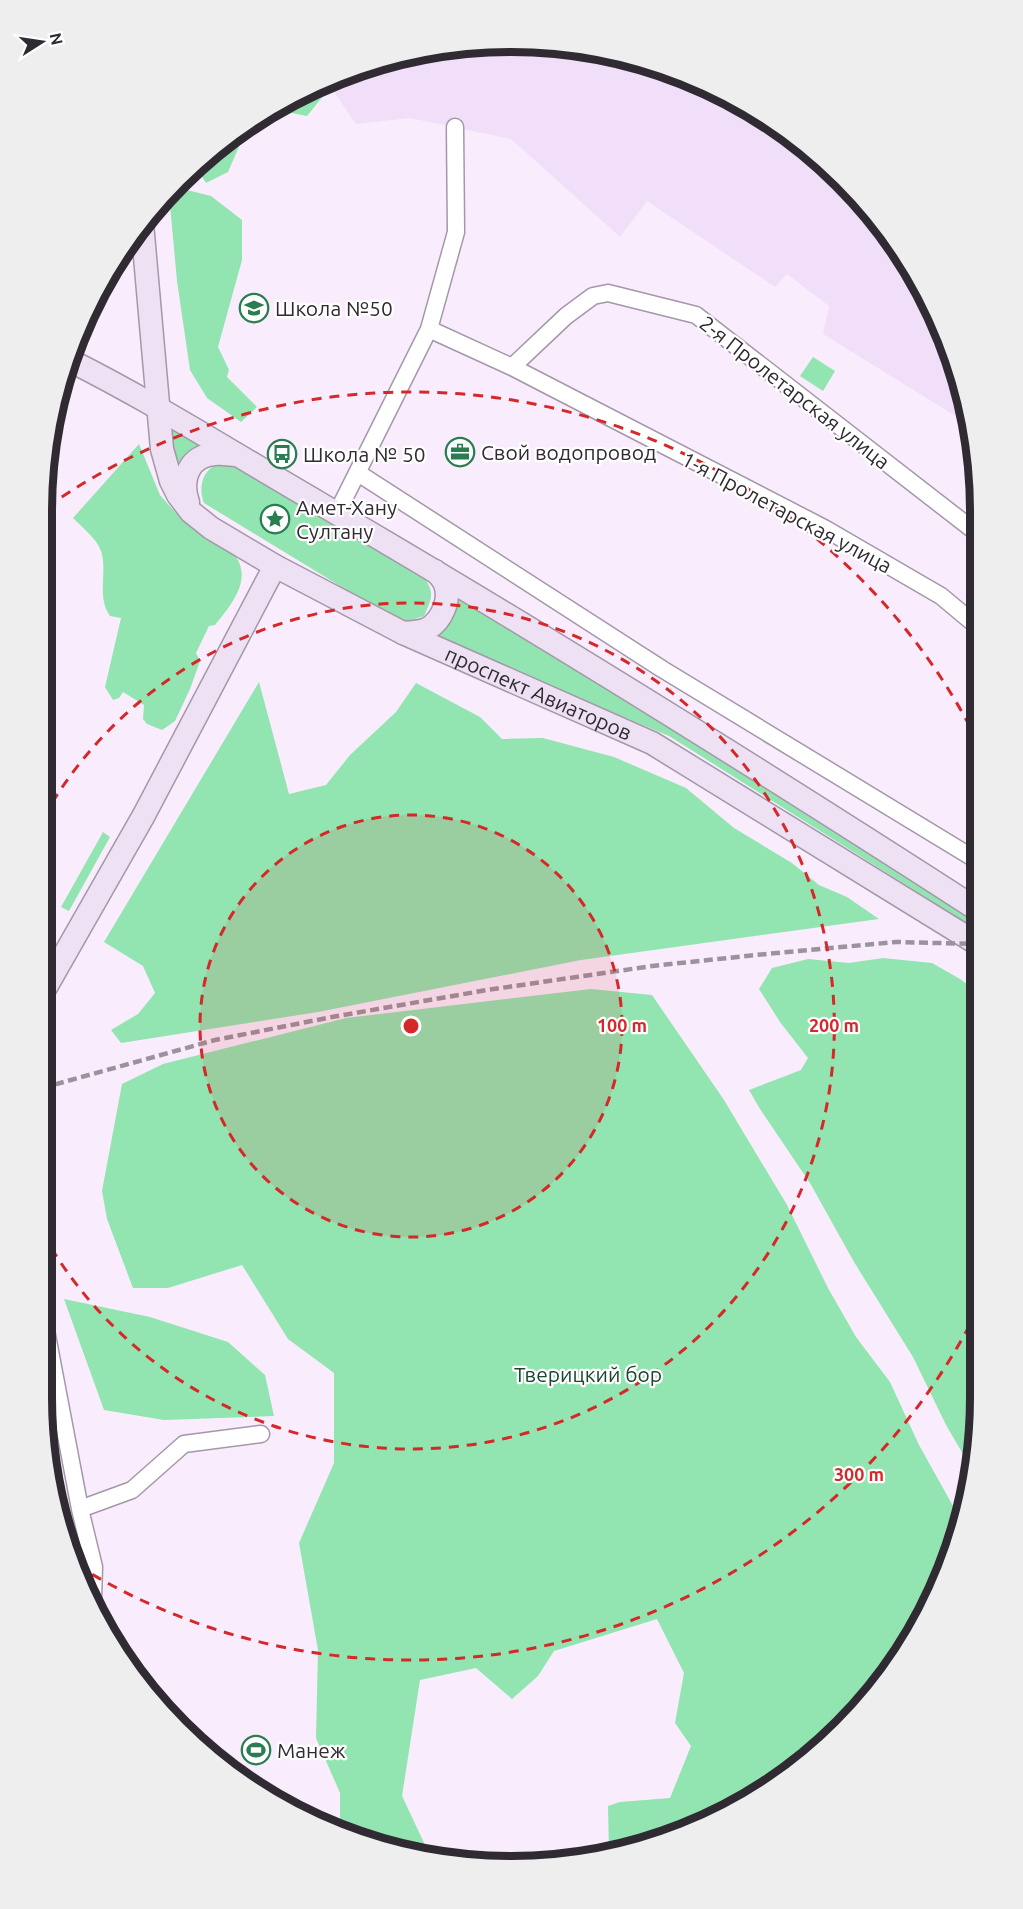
<svg xmlns="http://www.w3.org/2000/svg" width="1023" height="1909" viewBox="0 0 1023 1909" font-family="Ubuntu,sans-serif">
<style>
.built{fill:#f1def8}
.green{fill:#92e4b0}
.lines{fill:none;stroke-linecap:round;stroke-linejoin:round}
.stream{stroke:#418560;stroke-width:4.5}
.street-casing{stroke:#a497a9;stroke-width:19}
.secondary-casing{stroke:#a497a9;stroke-width:25}
.street{stroke:#fff;stroke-width:16}
.secondary{stroke:#eee1f3;stroke-width:22}
.rail{stroke:#9b929e;stroke-width:4.5;stroke-dasharray:9 4.5;stroke-linecap:butt}
.ring{fill:none;stroke:#d62828;stroke-width:3;stroke-dasharray:10 8}
.labels{text-anchor:middle;dominant-baseline:central;stroke-width:4.5;stroke-linejoin:round;paint-order:stroke}
.poi-label{font-size:21px;fill:#302b32;stroke:#fff;text-anchor:start}
.street-label{font-size:21px;fill:#302b32;stroke:#fff}
.park-label{font-size:21px;fill:#1d462e;stroke:#fff}
.rim{fill:none;stroke:#302b32;stroke-width:8}
.centre{fill:#d62828;stroke:#fff;stroke-width:3}
.ring-label{font-size:18px;text-anchor:middle;font-weight:bold;fill:#d62828;stroke:#fff;stroke-width:4.5;stroke-linejoin:round;paint-order:stroke}
</style>
<rect width="100%" height="100%" fill="#f9edfd"/>
<path class="built" d="M 543,43 L 633,58 L 719,91 L 821,158 L 884,226 L 945,332 L 970,425 L 823,334 L 829,306 L 787,274 L 775,287 L 647,201 L 620,237 L 511,139 L 410,118 L 356,124 L 327,82 L 361,67 L 451,46 Z"/>
<path class="green" d="M 319,86 L 324,95 L 307,116 L 271,109 Z
M 248,126 L 228,172 L 206,183 L 195,166 L 202,158 Z
M 180,182 L 183,189 L 211,196 L 242,220 L 242,260 L 218,347 L 229,370 L 227,377 L 257,407 L 241,422 L 207,398 L 190,370 L 177,281 L 169,194 Z
M 813,357 L 835,371 L 823,391 L 800,376 Z
M 167,420 L 208,446 L 176,470 Z
M 139,444 L 160,495 L 175,512 L 232,552 C 255,577 232,604 215,625 L 209,626 L 196,653 L 200,661 L 190,689 L 175,721 L 162,730 L 147,724 L 143,719 L 144,705 L 123,692 L 119,698 L 113,700 L 105,687 L 121,618 L 110,616 C 96,596 108,572 101,551 C 97,539 82,527 73,518 Z
M 218,464 L 234,464 L 421,573 C 435,592 433,596 424,616 L 405,622 L 396,620 L 204,503 C 198,488 202,470 218,464 Z
M 453,592 L 978,919 L 978,930 L 669,736 L 428,635 Z
M 259,682 L 289,794 L 326,785 L 350,755 L 396,712 L 416,683 L 480,717 L 502,739 L 543,738 L 614,757 L 686,788 L 734,828 L 792,863 L 819,885 L 847,897 L 879,919 L 581,960 L 318,1012 L 121,1043 L 111,1030 L 138,1014 L 155,993 L 143,966 L 104,942 Z
M 103,832 L 110,837 L 69,911 L 61,907 Z
M 883,958 L 932,963 L 960,979 L 979,993 L 980,1428 L 973,1471 L 946,1425 L 913,1357 L 854,1262 L 810,1183 L 760,1109 L 749,1090 L 801,1070 L 808,1058 L 780,1022 L 759,989 L 772,968 L 808,959 L 849,963 Z
M 591,989 L 652,995 L 724,1100 L 787,1205 L 828,1288 L 856,1337 L 890,1382 L 919,1445 L 963,1524 L 932,1605 L 843,1730 L 719,1819 L 609,1852 L 608,1806 L 620,1802 L 670,1798 L 691,1746 L 675,1723 L 684,1673 L 657,1619 L 554,1651 L 538,1676 L 512,1699 L 476,1668 L 420,1680 L 402,1796 L 426,1847 L 448,1861 L 390,1851 L 340,1828 L 340,1793 L 316,1738 L 318,1650 L 299,1543 L 334,1463 L 334,1373 L 288,1339 L 242,1265 L 168,1288 L 133,1288 L 107,1219 L 102,1191 L 122,1084 L 163,1064 L 346,1018 Z
M 64,1299 L 150,1317 L 228,1342 L 265,1375 L 274,1416 L 164,1420 L 104,1410 Z"/>
<g class="lines">
<path class="stream" d="M 79,345 L 91,303
M 52,425 L 66,385"/>
<g class="street-casing">
<path id="street" d="M 429,329 L 512,367 L 824,528 L 941,596 L 977,626
M 512,367 L 566,316 L 593,296 L 608,293 L 696,315 L 977,533
M 358,473 L 662,669 L 978,861
M 337,513 L 429,329 L 456,232 L 455,127
M 42,1309 L 80,1509 L 94,1567 L 93,1598
M 80,1509 L 132,1490 L 184,1444 L 261,1434"/>
</g>
<g class="secondary-casing">
<g id="secondary">
<path id="s1" d="M 142,223 L 162,449 L 171,481 L 178,495 L 191,512 L 211,528 L 275,566 L 403,633 L 652,743 L 978,944"/>
<path d="M 69,360 C 155,403 236,455 319,503 C 542,633 761,770 978,910"/>
<path d="M 188,502 C 180,479 189,455 216,454 C 222,453 229,455 236,455"/>
<path d="M 403,633 C 411,632 420,632 427,629 C 442,621 452,598 444,582 C 442,578 438,574 435,571"/>
<path d="M 42,994 L 144,815 L 275,566"/>
</g>
</g>
<use href="#street" class="street"/>
<use href="#secondary" class="secondary"/>
<path class="rail" d="M 42,1088 L 215,1040 L 332,1017 L 487,990 L 652,966 L 756,955 L 896,942 L 978,944"/>
</g>
<circle cx="411" cy="1026" r="211" fill="#d62828" fill-opacity=".12"/>
<g class="ring">
<circle cx="411" cy="1026" r="211"/>
<path d="M43 818A423 423 0 1 1 43 1234"/>
<path d="M978 1309A634 634 0 0 1 75 1564M47 507A634 634 0 0 1 976 738"/>
</g>
<defs>
<g id="school-ring" transform="scale(1.5)"><circle r="9.5" fill="#fff" stroke="#2a7d50" stroke-width="1.5"/><path d="M0-5L7-2L0 1L-7-2ZM-4 1L0 2.5L4 1V4Q0 6-4 4Z" fill="#2a7d50"/></g>
<g id="office-ring" transform="scale(1.5)"><circle r="9.5" fill="#fff" stroke="#2a7d50" stroke-width="1.5"/><path d="M-6-3h4V-5.5h4V-3h4V5H-6ZM-1-4.5V-3h2v-1.5ZM-6 0V1H6V0Z" fill="#2a7d50"/></g>
<g id="bus-ring" transform="scale(1.5)"><circle r="9.5" fill="#fff" stroke="#2a7d50" stroke-width="1.5"/><path d="M-5-6H5V4H4V6H2V4H-2V6H-4V4H-5ZM-3.5-4V0h7V-4ZM-3.5 1.2v1.5H-2V1.2ZM2 1.2v1.5H3.5V1.2Z" fill="#2a7d50"/></g>
<g id="sight-ring" transform="scale(1.5)"><circle r="9.5" fill="#fff" stroke="#2a7d50" stroke-width="1.5"/><path d="M0-6L1.8-2.2L6-1.7L2.9 1.2L3.7 5.4L0 3.3L-3.7 5.4L-2.9 1.2L-6-1.7L-1.8-2.2Z" fill="#2a7d50"/></g>
<g id="stadium-ring" transform="scale(1.5)"><circle r="9.5" fill="#fff" stroke="#2a7d50" stroke-width="1.5"/><path d="M0-5a6.5 5 0 1 0 0 10a6.5 5 0 1 0 0-10ZM-3.5-1.8h7v3.6h-7Z" fill="#2a7d50"/></g>
</defs>
<g fill-rule="evenodd">
<use href="#school-ring" x="254" y="308"/>
<use href="#office-ring" x="460" y="452"/>
<use href="#bus-ring" x="282" y="454"/>
<use href="#sight-ring" x="275" y="519"/>
<use href="#stadium-ring" x="256" y="1750"/>
</g>
<g class="labels">
<g class="poi-label">
<text x="275" y="308">Школа №50</text>
<text x="481" y="452">Свой водопровод</text>
<text x="303" y="454">Школа № 50</text>
<text x="296" y="507">Амет-Хану<tspan x="296" dy="24">Султану</tspan></text>
<text x="277" y="1750">Манеж</text>
</g>
<g class="street-label">
<text transform="translate(795 392) rotate(38)">2-я Пролетарская улица</text>
<text transform="translate(787 512) rotate(28)">1-я Пролетарская улица</text>
<text stroke="none"><textPath href="#s1" startOffset="690">проспект Авиаторов</textPath></text>
</g>
<g class="park-label">
<text x="588" y="1374">Тверицкий бор</text>
</g>
</g>
<path d="M0 0H1023V1909H0ZM511 52H511A459 459 0 0 1 970 511V1397A459 459 0 0 1 511 1856H511A459 459 0 0 1 52 1397V511A459 459 0 0 1 511 52Z" fill="#eeeeef" fill-rule="evenodd"/>
<path class="rim" d="M511 52H511A459 459 0 0 1 970 511V1397A459 459 0 0 1 511 1856H511A459 459 0 0 1 52 1397V511A459 459 0 0 1 511 52Z"/>
<circle cx="411" cy="1026" r="9" class="centre"/>
<g class="ring-label">
<text x="622" y="1032">100 m</text>
<text x="834" y="1032">200 m</text>
<text x="859" y="1481">300 m</text>
</g>
<g transform="translate(42 42) rotate(78)" stroke="#ffffff" stroke-width="4.5" paint-order="stroke">
<path d="M0-4.5L10 22L0 15L-10 22Z" fill="#302b32"/>
<text y="-9" font-size="16" font-weight="bold" text-anchor="middle" fill="#302b32">N</text>
</g>
</svg>
